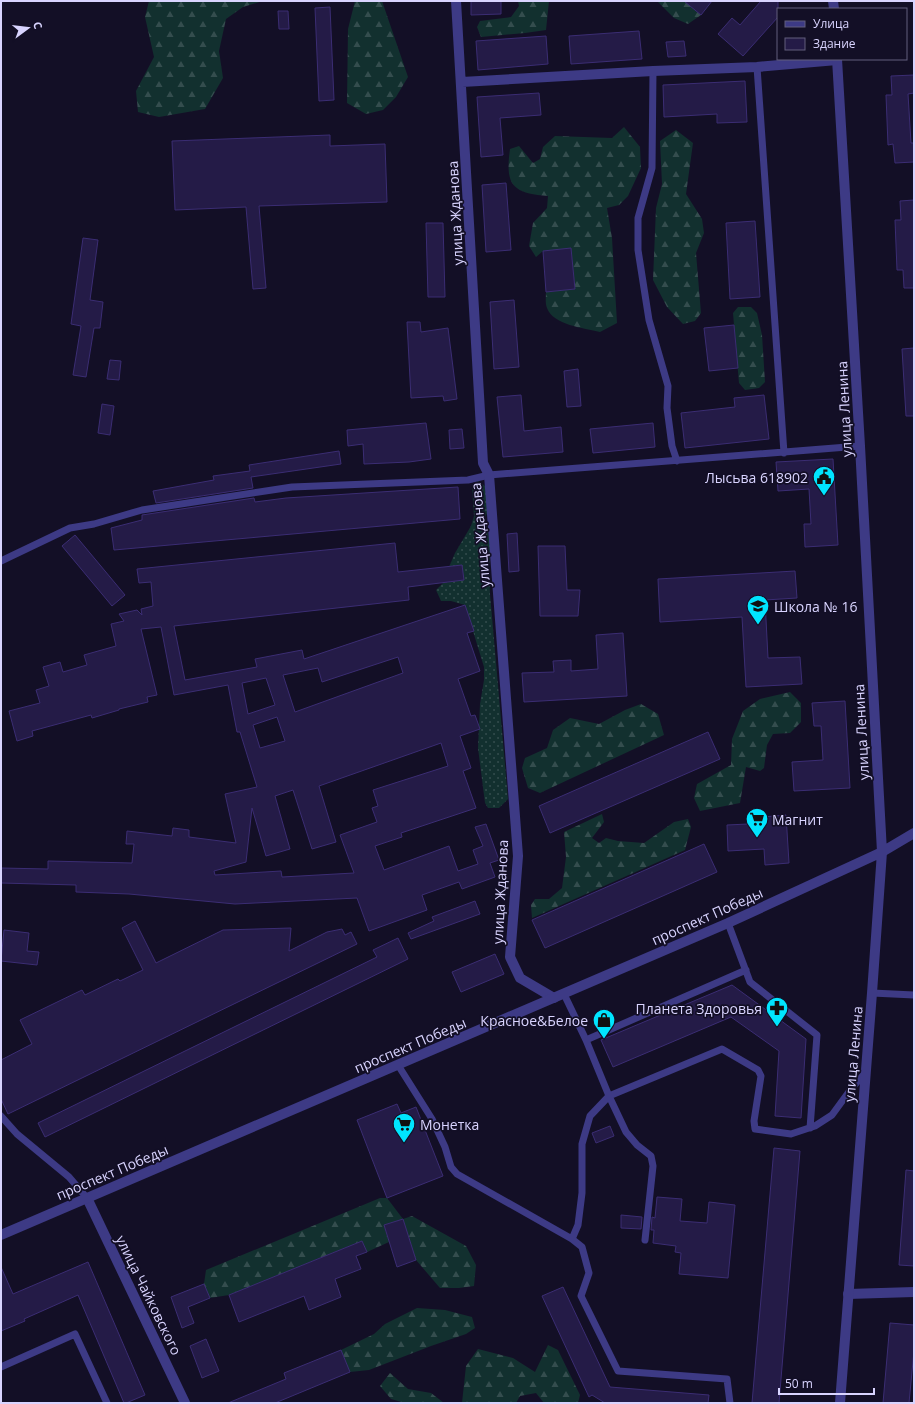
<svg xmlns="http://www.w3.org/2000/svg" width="915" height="1404" viewBox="0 0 915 1404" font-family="'Open Sans',sans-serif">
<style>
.grass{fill:url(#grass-dots)}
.forest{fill:url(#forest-firs)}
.building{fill:#241b47;stroke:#3b2d73;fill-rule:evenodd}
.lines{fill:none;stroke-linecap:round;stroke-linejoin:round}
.service{stroke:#3d3a85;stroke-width:7}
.minor{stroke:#3d3a85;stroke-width:10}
.tertiary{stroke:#3d3a85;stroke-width:10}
.labels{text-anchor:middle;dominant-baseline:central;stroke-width:3.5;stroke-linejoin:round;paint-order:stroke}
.street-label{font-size:14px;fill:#d9d4ff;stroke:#130f26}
.poi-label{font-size:14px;fill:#d9d4ff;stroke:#130f26;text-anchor:end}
</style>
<defs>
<pattern id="grass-dots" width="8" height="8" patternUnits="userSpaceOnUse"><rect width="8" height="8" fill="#12302f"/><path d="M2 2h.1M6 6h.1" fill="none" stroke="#344d4e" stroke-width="1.8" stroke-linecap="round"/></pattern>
<pattern id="forest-firs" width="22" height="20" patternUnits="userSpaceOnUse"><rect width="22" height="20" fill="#12302f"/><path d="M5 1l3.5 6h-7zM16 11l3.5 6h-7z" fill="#344d4e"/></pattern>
</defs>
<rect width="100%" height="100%" fill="#130f26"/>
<path class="grass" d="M 478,481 L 485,486 L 489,509 L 485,518 L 491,548 L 489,568 L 490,594 L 508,799 L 499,808 L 488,808 L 485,803 L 478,748 L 480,704 L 484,680 L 484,667 L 465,605 L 451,601 L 441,601 L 436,590 L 443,583 L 464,580 L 462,565 L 449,567 L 455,553 L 471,526 L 474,516 L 472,487 L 473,484 Z"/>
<path class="forest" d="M 149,1 L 263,1 L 243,7 L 226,19 L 219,51 L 223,78 L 205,109 L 159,117 L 138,112 L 136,91 L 154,57 L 145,17 Z
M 355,1 L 382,1 L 408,77 L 396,97 L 383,110 L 366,114 L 347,103 L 348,29 Z
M 518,1 L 549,1 L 546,30 L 525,33 L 481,37 L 477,27 L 480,21 L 511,17 L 519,6 Z
M 657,1 L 684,1 L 701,15 L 688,24 L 674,18 Z
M 624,127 L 640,147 L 641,168 L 628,196 L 619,205 L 607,208 L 612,238 L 617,323 L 600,332 C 584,328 553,325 547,308 C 545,303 546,297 546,292 L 575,289 L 571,249 L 543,251 L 536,257 L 529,246 L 533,223 L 547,208 L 548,196 C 512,193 505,185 510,149 L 519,146 L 533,163 L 540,159 L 543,147 L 555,136 L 612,138 Z
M 676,130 L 693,143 L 686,194 L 702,219 L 704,233 L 696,253 L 701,313 L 695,321 L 683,324 L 667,307 L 653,280 L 656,208 L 662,184 L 660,141 Z
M 738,307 L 751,307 L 757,313 L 762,335 L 765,382 L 759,388 L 745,390 L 739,383 L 733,313 Z
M 790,692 L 801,703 L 801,722 L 790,733 L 773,734 L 767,745 L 764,768 L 760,771 L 746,767 L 740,803 L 700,811 L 694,798 L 697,784 L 731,765 L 732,739 L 743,711 L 760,699 Z
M 641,704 L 658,714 L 664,735 L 540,793 L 528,788 L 522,768 L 525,758 L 547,748 L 553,730 L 570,718 L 599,724 L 625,710 Z
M 602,814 L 604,822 L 592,838 L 599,843 L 606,838 L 618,841 L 644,843 L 674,822 L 688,819 L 691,827 L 685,850 L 532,918 L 531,905 L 535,899 L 549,899 L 562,888 L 566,857 L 564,832 Z
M 380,1198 L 387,1198 L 403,1219 L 412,1216 L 466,1246 L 476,1265 L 474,1286 L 459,1288 L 440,1288 L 416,1260 L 403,1219 L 384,1225 L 389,1242 L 367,1252 L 362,1241 L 229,1295 L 210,1298 L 204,1284 L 206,1270 Z
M 417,1308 L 445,1310 L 472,1317 L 475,1328 L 466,1334 L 431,1346 L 369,1370 L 350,1372 L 341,1350 L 374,1334 L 385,1324 Z
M 548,1345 L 558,1350 L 580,1395 L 578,1403 L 544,1403 L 536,1393 L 520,1396 L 516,1403 L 462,1403 L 466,1366 L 478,1349 L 513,1358 L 535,1372 Z
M 390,1373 L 408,1389 L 431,1393 L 444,1403 L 405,1403 L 391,1399 L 380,1386 Z"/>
<path class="building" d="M 471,1 L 501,1 L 501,14 L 471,15 Z
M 684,1 L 712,1 L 701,15 Z
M 761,1 L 778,1 L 778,17 L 743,56 L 718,34 L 732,18 L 740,25 Z
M 330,7 L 334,100 L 319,101 L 315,8 Z
M 278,11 L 288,11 L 289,29 L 279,29 Z
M 639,31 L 642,59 L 571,64 L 569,36 Z
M 546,36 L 548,64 L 478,70 L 476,41 Z
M 684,41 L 686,56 L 668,57 L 666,42 Z
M 914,75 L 914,93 L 908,94 L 911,143 L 914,143 L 914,162 L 895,163 L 893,144 L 888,145 L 886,95 L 892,95 L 891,76 Z
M 745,81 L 747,122 L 717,123 L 717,114 L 664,117 L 663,85 Z
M 539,93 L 541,115 L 500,118 L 503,155 L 481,157 L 477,97 Z
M 330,135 L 330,146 L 385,144 L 387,202 L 259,206 L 266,288 L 253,289 L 246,207 L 175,210 L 172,141 Z
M 506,183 L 511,250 L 486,252 L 482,185 Z
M 914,200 L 914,288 L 904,288 L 903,270 L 897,270 L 895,220 L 901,220 L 900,201 Z
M 755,221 L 760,297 L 730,299 L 726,223 Z
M 426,223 L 443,223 L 445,297 L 428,297 Z
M 83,238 L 98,240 L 90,300 L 103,302 L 100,328 L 94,328 L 86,377 L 73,375 L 81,326 L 71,324 Z
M 571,248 L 575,289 L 546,292 L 543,251 Z
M 514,300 L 519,367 L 494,369 L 490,302 Z
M 407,322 L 420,322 L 421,332 L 448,328 L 457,399 L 444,401 L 443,396 L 411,398 Z
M 734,325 L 738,368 L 709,371 L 704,328 Z
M 914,348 L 914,416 L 906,416 L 902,349 Z
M 110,360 L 121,361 L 119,380 L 107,379 Z
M 578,369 L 581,406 L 567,407 L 564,371 Z
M 521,395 L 524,431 L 561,427 L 563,452 L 503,457 L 497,397 Z
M 764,395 L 769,439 L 685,448 L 681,413 L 735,407 L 734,398 Z
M 102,404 L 114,406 L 110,435 L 98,433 Z
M 426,423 L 431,459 L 409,462 L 364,464 L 363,444 L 348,446 L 347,430 Z
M 653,423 L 655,447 L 593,453 L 590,429 Z
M 462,429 L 464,448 L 450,449 L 449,430 Z
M 339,451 L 341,464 L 251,477 L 253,488 L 156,503 L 153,491 L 214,480 L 213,476 L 250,471 L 249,465 Z
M 833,459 L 838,545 L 805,547 L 804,524 L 811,524 L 809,489 L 778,491 L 776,462 Z
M 458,487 L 460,519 L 114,550 L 111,528 L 142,520 L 142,515 L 254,498 L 255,502 L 286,498 Z
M 517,533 L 519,571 L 509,572 L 507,534 Z
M 75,535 L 125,595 L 112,606 L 62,546 Z
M 395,543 L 398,572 L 462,565 L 464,580 L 408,587 L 409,600 L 174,626 L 185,680 L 257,667 L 255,659 L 302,650 L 304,659 L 465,605 L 474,631 L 467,633 L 480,671 L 458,679 L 471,716 L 475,715 L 480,729 L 460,736 L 471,768 L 463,771 L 476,808 L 401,833 L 402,837 L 375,846 L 384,870 L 449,846 L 458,871 L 478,864 L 473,850 L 483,846 L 475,827 L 486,824 L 499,860 L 490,863 L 495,877 L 462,889 L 459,882 L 422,895 L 427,910 L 369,931 L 357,898 L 235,904 L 129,894 L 76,892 L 76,885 L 1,883 L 1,868 L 48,869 L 48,861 L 132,863 L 134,844 L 126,844 L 127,831 L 172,836 L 173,828 L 189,830 L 189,837 L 236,843 L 225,794 L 257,787 L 240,732 L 237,732 L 228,685 L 174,695 L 161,627 L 141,629 L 157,695 L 147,697 L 148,702 L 119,709 L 119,710 L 92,718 L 91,715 L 32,731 L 33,736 L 17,741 L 9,711 L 40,703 L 36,690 L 49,686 L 43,667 L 60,662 L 63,672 L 87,665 L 84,655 L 116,646 L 111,624 L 124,621 L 119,614 L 137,610 L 142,615 L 141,609 L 153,606 L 151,582 L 139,583 L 137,569 ZM 398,657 L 403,673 L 295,712 L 283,675 L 318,668 L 322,682 ZM 266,678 L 275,705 L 248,714 L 242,683 ZM 277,717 L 285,741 L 260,748 L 253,725 ZM 441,743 L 448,766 L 373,790 L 378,806 L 372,808 L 377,822 L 340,835 L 354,873 L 282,877 L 281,871 L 215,875 L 214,871 L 246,862 L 252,808 L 266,856 L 290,849 L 275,796 L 293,790 L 312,849 L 336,842 L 319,786 Z
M 538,546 L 565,546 L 567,590 L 580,590 L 578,616 L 540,616 Z
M 795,571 L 797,598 L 765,600 L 768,658 L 800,657 L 802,684 L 746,687 L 742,617 L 660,622 L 658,579 Z
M 623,633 L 627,696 L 524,702 L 522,673 L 554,672 L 553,661 L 571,660 L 571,671 L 598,669 L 596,635 Z
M 845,701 L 850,788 L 794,791 L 792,762 L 823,760 L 821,726 L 814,726 L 812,703 Z
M 708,732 L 720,759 L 550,833 L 539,806 Z
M 786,815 L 789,863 L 765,865 L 764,849 L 728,851 L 727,825 L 748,824 L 748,819 L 762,819 L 762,817 Z
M 704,844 L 717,872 L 545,948 L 532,920 Z
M 475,901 L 480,914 L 411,939 L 408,933 L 434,921 L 432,917 Z
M 135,921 L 156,963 L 223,930 L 291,928 L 289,951 L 327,932 L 342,929 L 345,935 L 351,932 L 357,944 L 8,1114 L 1,1099 L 1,1060 L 32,1044 L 20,1020 L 82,990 L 85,995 L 118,979 L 120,981 L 143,970 L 122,928 Z
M 4,930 L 29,933 L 27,951 L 39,952 L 37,965 L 1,961 Z
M 398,938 L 408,959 L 45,1137 L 38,1123 L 377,957 L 373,950 Z
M 495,954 L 504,974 L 461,992 L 452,972 Z
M 732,985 L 806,1039 L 801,1118 L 775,1116 L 779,1051 L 731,1017 L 613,1067 L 601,1040 Z
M 397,1104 L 401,1113 L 416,1107 L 443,1176 L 387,1198 L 357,1120 Z
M 610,1126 L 614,1136 L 596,1143 L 592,1133 Z
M 774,1148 L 800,1151 L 779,1403 L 752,1403 Z
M 906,1170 L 914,1171 L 914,1266 L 899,1265 Z
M 657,1197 L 682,1199 L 680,1221 L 707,1223 L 709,1202 L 735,1205 L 728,1278 L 679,1274 L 681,1253 L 675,1252 L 676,1246 L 653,1243 L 654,1230 L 651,1230 L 652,1217 L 655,1218 Z
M 621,1215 L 642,1217 L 641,1229 L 621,1228 Z
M 403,1219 L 416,1260 L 397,1267 L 384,1225 Z
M 362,1241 L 367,1252 L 356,1256 L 361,1269 L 335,1279 L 341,1297 L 309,1310 L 304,1296 L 239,1322 L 229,1295 Z
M 88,1262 L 145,1395 L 126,1403 L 124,1403 L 78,1295 L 24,1319 L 25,1321 L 1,1331 L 1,1267 L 13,1294 Z
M 204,1284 L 210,1298 L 188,1307 L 194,1323 L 182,1328 L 171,1297 Z
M 563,1287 L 610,1387 L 709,1395 L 708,1403 L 605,1403 L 592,1395 L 589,1397 L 542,1296 Z
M 890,1323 L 914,1325 L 914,1351 L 909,1403 L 883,1403 Z
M 206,1339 L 219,1371 L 202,1378 L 190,1346 Z
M 341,1350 L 350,1372 L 275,1403 L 228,1403 L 286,1379 L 284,1373 Z"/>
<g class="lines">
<path class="service" d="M 757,67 L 784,453
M 653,71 L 652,168 L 638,218 L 638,250 L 649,320 L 668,386 L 667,408 L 672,446 L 677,461
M 1,561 L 70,528 L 94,524 L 142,510 L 292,487 L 468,480 L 489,475 L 860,446
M 728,923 L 750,982 L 817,1035 L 810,1128
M 872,993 L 914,995
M 564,994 L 586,1040 L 609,1096 L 626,1132 L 637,1145 L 651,1156 L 653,1166 L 645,1240
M 586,1040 L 746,970
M 398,1065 L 432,1119 L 445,1147 L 451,1167 L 457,1174 L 572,1239 L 582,1247 L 589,1273 L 581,1296 L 618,1371 L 727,1379 L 730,1403
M 1,1116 L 17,1134 L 69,1177 L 87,1198
M 572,1239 L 578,1225 L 582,1193 L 582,1144 L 590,1116 L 609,1096 L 722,1049 L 758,1070 L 761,1076 L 754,1121 L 755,1129 L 791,1134 L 815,1126 L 832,1115 L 851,1089 L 866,1072
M 1,1367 L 75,1334 L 107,1403"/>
<path class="minor" d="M 456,1 L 483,463 L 489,475 L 518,856 L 510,957 L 520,978 L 554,998
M 462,82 L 653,71 L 757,67 L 837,60
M 87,1198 L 185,1403
M 848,1294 L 914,1292"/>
<path class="tertiary" d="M 833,1 L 834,9
M 837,59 L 860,446 L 882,852 L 872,993 L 840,1403
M 1,1235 L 728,923 L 882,852 L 914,833"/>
</g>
<defs>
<g id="civic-pin" transform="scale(1.15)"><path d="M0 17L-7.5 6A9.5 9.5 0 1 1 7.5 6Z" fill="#00e5ff" stroke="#130f26"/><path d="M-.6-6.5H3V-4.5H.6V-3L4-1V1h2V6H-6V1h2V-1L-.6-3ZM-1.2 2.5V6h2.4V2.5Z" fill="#111"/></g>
<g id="school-pin" transform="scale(1.15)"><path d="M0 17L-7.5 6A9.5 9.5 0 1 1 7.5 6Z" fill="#00e5ff" stroke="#130f26"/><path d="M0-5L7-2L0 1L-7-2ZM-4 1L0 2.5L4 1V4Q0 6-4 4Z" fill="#111"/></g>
<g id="supermarket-pin" transform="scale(1.15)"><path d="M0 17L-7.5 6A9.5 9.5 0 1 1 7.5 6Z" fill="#00e5ff" stroke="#130f26"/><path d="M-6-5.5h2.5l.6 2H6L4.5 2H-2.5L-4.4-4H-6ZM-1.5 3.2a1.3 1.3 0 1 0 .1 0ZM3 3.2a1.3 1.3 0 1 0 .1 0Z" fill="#111"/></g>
<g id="pharmacy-pin" transform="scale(1.15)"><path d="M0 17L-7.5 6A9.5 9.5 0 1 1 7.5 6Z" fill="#00e5ff" stroke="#130f26"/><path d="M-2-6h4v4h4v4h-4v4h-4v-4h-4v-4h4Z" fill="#111"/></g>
<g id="shop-pin" transform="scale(1.15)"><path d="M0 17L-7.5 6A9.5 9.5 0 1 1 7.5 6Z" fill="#00e5ff" stroke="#130f26"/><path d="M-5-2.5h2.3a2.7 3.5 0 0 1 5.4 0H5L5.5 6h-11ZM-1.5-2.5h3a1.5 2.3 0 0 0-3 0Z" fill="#111"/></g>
</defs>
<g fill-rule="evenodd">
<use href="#civic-pin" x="824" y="477"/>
<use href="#school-pin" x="758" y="606"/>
<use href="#supermarket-pin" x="757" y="819"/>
<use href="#pharmacy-pin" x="777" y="1008"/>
<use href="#shop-pin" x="604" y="1020"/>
<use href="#supermarket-pin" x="404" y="1124"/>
</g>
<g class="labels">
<g class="street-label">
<text transform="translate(455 213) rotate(-93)">улица Жданова</text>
<text transform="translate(844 409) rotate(-93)">улица Ленина</text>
<text transform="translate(480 535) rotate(-95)">улица Жданова</text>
<text transform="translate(861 732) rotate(-93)">улица Ленина</text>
<text transform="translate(500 892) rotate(-87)">улица Жданова</text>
<text transform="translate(707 916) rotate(-24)">проспект Победы</text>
<text transform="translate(410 1045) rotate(-23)">проспект Победы</text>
<text transform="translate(853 1054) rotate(-85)">улица Ленина</text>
<text transform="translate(112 1172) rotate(-23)">проспект Победы</text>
<text transform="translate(149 1295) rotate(64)">улица Чайковского</text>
</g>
<g class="poi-label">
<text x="808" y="477">Лысьва 618902</text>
<text x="774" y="606" text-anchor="start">Школа № 16</text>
<text x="772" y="819" text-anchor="start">Магнит</text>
<text x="762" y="1008">Планета Здоровья</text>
<text x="588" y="1020">Красное&amp;Белое</text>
<text x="420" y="1124" text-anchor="start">Монетка</text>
</g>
</g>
<rect width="915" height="1404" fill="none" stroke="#d9d4ff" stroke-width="4"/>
<rect x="777" y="8" width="130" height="52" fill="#130f26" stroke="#625e7d"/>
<rect x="785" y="21" width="20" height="6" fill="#3d3a85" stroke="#625e7d"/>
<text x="813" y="28" font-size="12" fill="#d9d4ff">Улица</text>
<rect x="785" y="38" width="20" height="12" fill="#241b47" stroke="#625e7d"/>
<text x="813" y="48" font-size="12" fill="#d9d4ff">Здание</text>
<g transform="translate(28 28) rotate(75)" stroke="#130f26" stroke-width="3" paint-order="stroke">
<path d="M0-3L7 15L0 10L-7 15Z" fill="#d9d4ff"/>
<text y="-6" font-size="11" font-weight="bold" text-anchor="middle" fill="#d9d4ff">С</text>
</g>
<path d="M779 1388v6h95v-6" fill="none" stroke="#d9d4ff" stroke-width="2"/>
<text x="785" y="1388" font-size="12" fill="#d9d4ff" stroke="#130f26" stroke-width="3" paint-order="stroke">50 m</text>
</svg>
